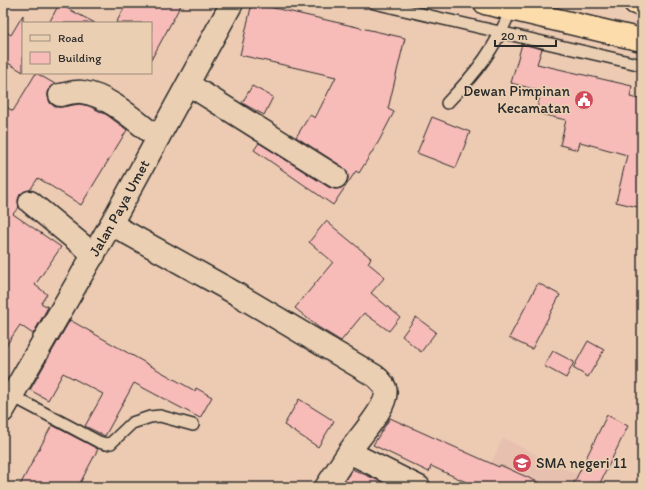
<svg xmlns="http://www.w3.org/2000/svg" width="645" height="490" viewBox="0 0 645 490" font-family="Itim,sans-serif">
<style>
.built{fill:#e8c0af}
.building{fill:#f7bbb8;stroke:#2b2b2b}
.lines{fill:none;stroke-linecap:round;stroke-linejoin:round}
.service-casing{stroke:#2b2b2b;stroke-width:14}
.minor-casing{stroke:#2b2b2b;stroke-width:25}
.trunk-casing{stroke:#2b2b2b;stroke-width:25}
.service{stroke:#ebcfb2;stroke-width:11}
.minor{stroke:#ebcfb2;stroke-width:22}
.trunk{stroke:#fddcac;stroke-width:22}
.labels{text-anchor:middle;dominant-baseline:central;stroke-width:3.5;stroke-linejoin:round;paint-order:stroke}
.poi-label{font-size:15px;fill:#2b2b2b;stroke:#ebcfb2;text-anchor:end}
.street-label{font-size:15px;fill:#2b2b2b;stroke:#ebcfb2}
</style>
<rect width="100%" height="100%" fill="#edcbb3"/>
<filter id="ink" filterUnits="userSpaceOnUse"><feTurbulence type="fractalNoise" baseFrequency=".025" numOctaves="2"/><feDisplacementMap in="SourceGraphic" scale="8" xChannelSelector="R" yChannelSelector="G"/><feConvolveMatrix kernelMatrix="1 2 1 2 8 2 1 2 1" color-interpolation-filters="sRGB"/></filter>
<g filter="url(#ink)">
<path class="built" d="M 503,438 L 603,487 L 479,487 Z"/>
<path class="building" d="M 127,3 L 182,3 L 151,60 L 151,23 L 116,23 Z
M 252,3 L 405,38 L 388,109 L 394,112 L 379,141 L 359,173 L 356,171 L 333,205 L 254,150 L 259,143 L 330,188 L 335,189 L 341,188 L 347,183 L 348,178 L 347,172 L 343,167 L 296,137 L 310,115 L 315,118 L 336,77 L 240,55 Z
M 59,4 L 95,23 L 49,23 Z
M 23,15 L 23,72 L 3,60 L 3,30 L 11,35 Z
M 522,44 L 542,49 L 537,64 L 632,86 L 630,97 L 642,100 L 642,208 L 616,202 L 627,155 L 580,142 L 578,150 L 560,145 L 566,120 L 536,113 L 541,91 L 511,83 Z
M 36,73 L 55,84 L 48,90 L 48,97 L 50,103 L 55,107 L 62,107 L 79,104 L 89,106 L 107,115 L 127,130 L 81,205 L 38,178 L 30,190 L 20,194 L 18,200 L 19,207 L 13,214 L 61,247 L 35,285 L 47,294 L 41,303 L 48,307 L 33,334 L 20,325 L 3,350 L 3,105 L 13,111 Z
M 252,86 L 273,97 L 264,115 L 242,103 Z
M 432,117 L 470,132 L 456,168 L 417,153 Z
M 326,221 L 371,258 L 368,263 L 385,277 L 371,293 L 400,317 L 389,331 L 364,313 L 341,341 L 318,327 L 295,308 L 333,262 L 309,242 Z
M 538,283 L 560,295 L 532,349 L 509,338 Z
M 416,317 L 436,332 L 421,352 L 402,336 Z
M 70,320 L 195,391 L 196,388 L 212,397 L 200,418 L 134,383 L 105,436 L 85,426 L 103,394 L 63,373 L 48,400 L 30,390 Z
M 588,341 L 604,350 L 588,377 L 573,368 Z
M 553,351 L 574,362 L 566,378 L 544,366 Z
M 299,399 L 334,421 L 318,447 L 284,425 Z
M 607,415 L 628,426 L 598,487 L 572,487 Z
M 390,418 L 499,467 L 500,465 L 549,487 L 477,487 L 431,466 L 429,472 L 373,445 Z
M 52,425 L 98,449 L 78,487 L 19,487 Z
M 352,469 L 382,482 L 391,487 L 341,487 Z"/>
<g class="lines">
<g class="service-casing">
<path id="service" d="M 374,3 L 642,65
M 447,103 C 476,73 496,48 511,9
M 12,396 L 99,442 L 106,444 L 111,443 L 132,423 L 150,417 L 160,416 L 193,425"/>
</g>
<g class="minor-casing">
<g id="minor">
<path d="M 188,84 L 336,177"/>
<path d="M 60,95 C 67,94 75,91 82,92 C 111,96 136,122 158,138"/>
<path d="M 30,202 L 94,255"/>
<path d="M 111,224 L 235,293 L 375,376 C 379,379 383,383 385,388 C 391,404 358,438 349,452"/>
<path id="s1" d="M 3,411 L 111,224 L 232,3"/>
<path d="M 326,487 L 349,452 L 419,487"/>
</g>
</g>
<g class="trunk-casing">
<path id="trunk" d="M 485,3 L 642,40
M 635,3 L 642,5"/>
</g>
<use href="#service" class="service"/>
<use href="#minor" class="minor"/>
<use href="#trunk" class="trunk"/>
</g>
</g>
<defs>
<g id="civic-disc" transform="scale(1)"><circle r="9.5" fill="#d1495b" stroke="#ebcfb2"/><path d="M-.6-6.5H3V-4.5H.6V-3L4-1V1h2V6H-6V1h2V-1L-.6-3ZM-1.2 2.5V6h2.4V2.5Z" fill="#fff"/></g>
<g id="school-disc" transform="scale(1)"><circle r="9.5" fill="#d1495b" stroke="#ebcfb2"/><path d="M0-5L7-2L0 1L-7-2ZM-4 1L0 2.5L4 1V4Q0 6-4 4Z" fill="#fff"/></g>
</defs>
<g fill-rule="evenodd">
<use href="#civic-disc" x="584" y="100"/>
<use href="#school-disc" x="522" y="463"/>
</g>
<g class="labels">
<g class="poi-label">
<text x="570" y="91">Dewan Pimpinan<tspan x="570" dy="17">Kecamatan</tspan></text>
<text x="536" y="463" text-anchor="start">SMA negeri 11</text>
</g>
<g class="street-label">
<text stroke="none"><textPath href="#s1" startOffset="234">Jalan Paya Umet</textPath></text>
</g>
</g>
<rect width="645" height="490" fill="none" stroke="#ebcfb2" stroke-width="16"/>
<rect x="8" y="8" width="629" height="474" fill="none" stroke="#2b2b2b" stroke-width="1.5" filter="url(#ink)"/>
<rect x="22" y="22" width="130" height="52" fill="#ebcfb2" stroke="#9e8d7c"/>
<rect x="30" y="35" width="20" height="6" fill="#ebcfb2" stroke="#9e8d7c"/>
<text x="58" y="42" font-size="12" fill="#2b2b2b">Road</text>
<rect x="30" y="52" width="20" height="12" fill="#f7bbb8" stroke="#9e8d7c"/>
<text x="58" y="62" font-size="12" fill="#2b2b2b">Building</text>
<path d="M495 40v6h61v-6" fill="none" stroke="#2b2b2b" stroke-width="2"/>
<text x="501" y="40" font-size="12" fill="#2b2b2b" stroke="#ebcfb2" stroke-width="3" paint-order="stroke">20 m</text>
</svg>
